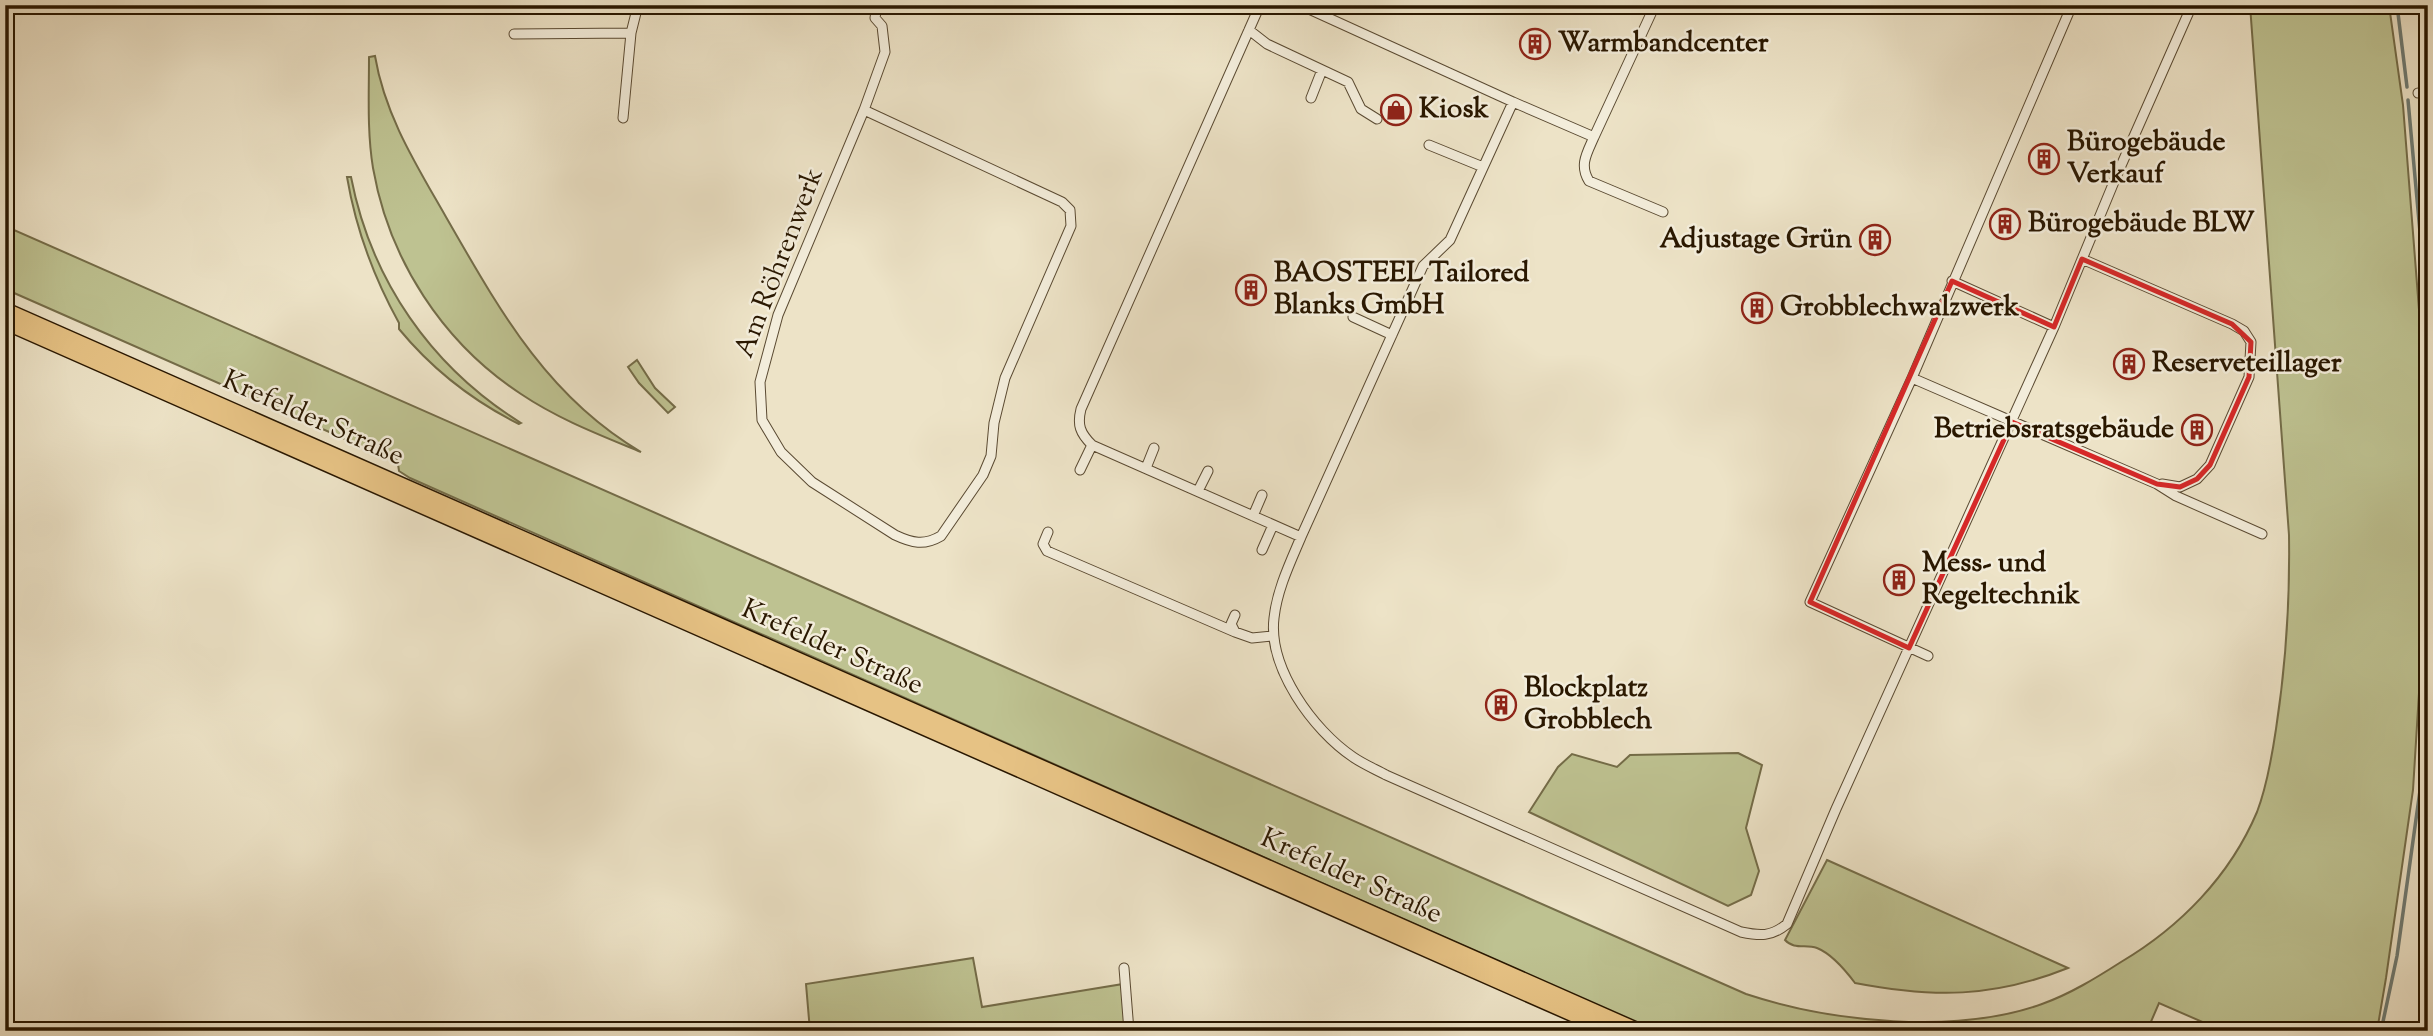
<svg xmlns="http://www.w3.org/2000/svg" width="2433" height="1036" viewBox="0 0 2433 1036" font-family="'Sorts Mill Goudy',serif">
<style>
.green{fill:#bec291;stroke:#746c48;stroke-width:2}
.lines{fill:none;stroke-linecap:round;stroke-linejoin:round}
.stream{stroke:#6e7a72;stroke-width:3.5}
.minor-casing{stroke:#5a4a32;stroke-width:11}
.primary-casing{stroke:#291700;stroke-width:17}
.minor{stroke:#f3eddb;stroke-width:9}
.primary{stroke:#e6c284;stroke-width:14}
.marked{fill:none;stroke:#d62828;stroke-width:5;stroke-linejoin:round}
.labels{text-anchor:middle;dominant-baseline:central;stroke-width:5;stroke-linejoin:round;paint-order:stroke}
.poi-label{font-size:28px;font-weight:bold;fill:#291700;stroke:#f3eddb;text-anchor:start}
.street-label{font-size:28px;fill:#291700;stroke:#f3eddb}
</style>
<rect width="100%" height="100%" fill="#ede3c7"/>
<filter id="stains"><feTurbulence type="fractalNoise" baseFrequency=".00286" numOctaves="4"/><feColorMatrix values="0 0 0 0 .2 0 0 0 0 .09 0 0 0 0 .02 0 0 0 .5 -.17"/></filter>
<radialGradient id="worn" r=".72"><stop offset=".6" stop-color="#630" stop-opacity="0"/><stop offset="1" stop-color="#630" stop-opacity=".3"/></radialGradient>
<path class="green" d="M 2250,5 L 2389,5 L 2403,105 L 2427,412 L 2426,580 L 2413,790 L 2386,978 L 2377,1031 L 2223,1031 L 2159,1003 L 2147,1031 L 1655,1031 L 410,478 L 399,471 L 397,457 L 395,461 L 5,289 L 5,226 L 1746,994 C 1831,1022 1955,1035 2042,1004 C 2070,994 2096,978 2121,962 C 2180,927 2230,876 2257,812 C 2267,786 2272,756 2276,729 C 2286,664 2290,600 2289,535 Z
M 375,56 C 385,116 417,166 446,217 C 499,309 547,397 641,452 C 600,435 558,419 521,394 C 443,343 389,260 373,168 C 367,132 369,94 369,57 Z
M 347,177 L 351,177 C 371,280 431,367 521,423 L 519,424 C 473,401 432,369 399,329 L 399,323 C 373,276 356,230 347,177 Z
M 637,360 L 655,388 L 675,407 L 668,413 L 639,383 L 628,367 Z
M 1738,753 L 1762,765 L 1746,828 L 1759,871 L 1751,895 L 1728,906 L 1529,812 L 1558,767 L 1572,754 L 1617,767 L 1630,755 Z
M 1827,860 L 2068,968 C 1993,998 1933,998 1855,983 C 1846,971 1832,954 1817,948 C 1806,944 1794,950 1785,940 Z
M 973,958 L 982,1007 L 1123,984 L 1126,1031 L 810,1031 L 806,984 Z"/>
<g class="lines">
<path class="stream" d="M 2397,5 L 2407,87
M 2408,100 L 2428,320
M 2381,1031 L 2397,956 L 2423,769 L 2428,663"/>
<g class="minor-casing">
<path id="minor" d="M 1260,5 L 1081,409 C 1077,425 1080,433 1092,445 L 1301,537 L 1423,266 L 1450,240 L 1513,102 L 1300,5
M 1249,30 L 1267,44 L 1348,82 L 1361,109 L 1377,119
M 514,34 L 631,33
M 2418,93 L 2428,93
M 1311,98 L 1322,70
M 1513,102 L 1594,137 L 1655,5
M 864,110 L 1062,202 L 1070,210 L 1071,226 L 1005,378 L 994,423 L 991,456 L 983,475 L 941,536 C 924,546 912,543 895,535 L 812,482 L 781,452 L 762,420 L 760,382 L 778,315 L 864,110 L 885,52 L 882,26 L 875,18 L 877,5
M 623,118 L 631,33 L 638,5
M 1594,137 C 1587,153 1579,165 1589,181 L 1663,212
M 1429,145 L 1483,167
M 2082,259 L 2232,324 L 2244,331 L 2251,342 L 2249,377 L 2210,465 L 2197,479 L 2180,487 L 2162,484
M 1952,281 L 2054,327
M 1353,317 L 1392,335
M 1912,378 L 2157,484 L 2176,496 L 2262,534
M 1146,468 L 1154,448
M 1080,470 L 1092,445
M 1198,491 L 1208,471
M 1253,516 L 1262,495
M 1048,532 L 1043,544 L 1047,551 L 1235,632 L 1252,638 L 1273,636
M 1301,537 C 1290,563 1277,590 1274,618 C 1268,668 1313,730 1353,757 C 1363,764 1375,769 1386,775 L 1741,932 C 1760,936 1771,937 1787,924 L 1836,809 L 2054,327 L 2116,177 L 2192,5
M 1262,550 L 1273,525
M 1235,615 L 1231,624 L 1235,632
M 1928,656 L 1810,602 L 1912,378 L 2072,5
M 1124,968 L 1129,1031"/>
</g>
<g class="primary-casing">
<path id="primary" d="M 5,310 L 1639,1031
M 5,322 L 1611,1031"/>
</g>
<use href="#minor" class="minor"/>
<use href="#primary" class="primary"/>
</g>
<path class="marked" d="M 2082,259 L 2232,324 L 2251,342 L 2249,377 L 2210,465 L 2197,479 L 2180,487 L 2157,484 L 2012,422 L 1909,648 L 1810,602 L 1952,281 L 2054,327 Z"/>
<defs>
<g id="building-ring" transform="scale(1.575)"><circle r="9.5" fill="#f3eddb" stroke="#8f2418" stroke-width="1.5"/><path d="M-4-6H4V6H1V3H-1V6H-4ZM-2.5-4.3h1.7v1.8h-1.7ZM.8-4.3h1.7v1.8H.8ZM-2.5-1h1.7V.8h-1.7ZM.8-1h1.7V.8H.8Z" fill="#8f2418"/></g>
<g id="shop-ring" transform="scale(1.575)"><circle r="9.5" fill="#f3eddb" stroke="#8f2418" stroke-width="1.5"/><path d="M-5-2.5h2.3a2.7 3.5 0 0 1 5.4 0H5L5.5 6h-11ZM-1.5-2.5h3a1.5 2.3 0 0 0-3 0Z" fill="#8f2418"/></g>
</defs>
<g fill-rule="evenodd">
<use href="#building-ring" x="1535" y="44"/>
<use href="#shop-ring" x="1396" y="110"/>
<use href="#building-ring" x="2044" y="159"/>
<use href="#building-ring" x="2005" y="224"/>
<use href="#building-ring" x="1875" y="240"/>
<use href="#building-ring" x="1251" y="290"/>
<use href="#building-ring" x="1757" y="308"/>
<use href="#building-ring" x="2129" y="364"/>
<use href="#building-ring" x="2197" y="430"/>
<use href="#building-ring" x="1899" y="580"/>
<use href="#building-ring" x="1501" y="705"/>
</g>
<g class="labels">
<g class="poi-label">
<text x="1558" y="44">Warmbandcenter</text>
<text x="1419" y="110">Kiosk</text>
<text x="2067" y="143">Bürogebäude<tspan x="2067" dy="32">Verkauf</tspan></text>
<text x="2028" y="224">Bürogebäude BLW</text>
<text x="1852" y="240" text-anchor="end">Adjustage Grün</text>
<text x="1274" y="274">BAOSTEEL Tailored<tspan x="1274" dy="32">Blanks GmbH</tspan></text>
<text x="1780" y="308">Grobblechwalzwerk</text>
<text x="2152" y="364">Reserveteillager</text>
<text x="2174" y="430" text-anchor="end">Betriebsratsgebäude</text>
<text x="1922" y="564">Mess- und<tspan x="1922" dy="32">Regeltechnik</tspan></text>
<text x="1524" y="689">Blockplatz<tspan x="1524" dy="32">Grobblech</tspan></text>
</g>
<g class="street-label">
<text transform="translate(780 263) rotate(-69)">Am Röhrenwerk</text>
<text transform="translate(313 419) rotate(24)">Krefelder Straße</text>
<text transform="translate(832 648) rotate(24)">Krefelder Straße</text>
<text transform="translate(1351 877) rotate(24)">Krefelder Straße</text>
</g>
</g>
<rect width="2433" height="1036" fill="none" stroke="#ede3c7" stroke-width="28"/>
<rect x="7" y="7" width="2419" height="1022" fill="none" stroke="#291700" stroke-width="3.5"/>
<rect x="14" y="14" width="2405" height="1008" fill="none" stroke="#291700" stroke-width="2"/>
<rect width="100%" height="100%" filter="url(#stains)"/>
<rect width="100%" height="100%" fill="url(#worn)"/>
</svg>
